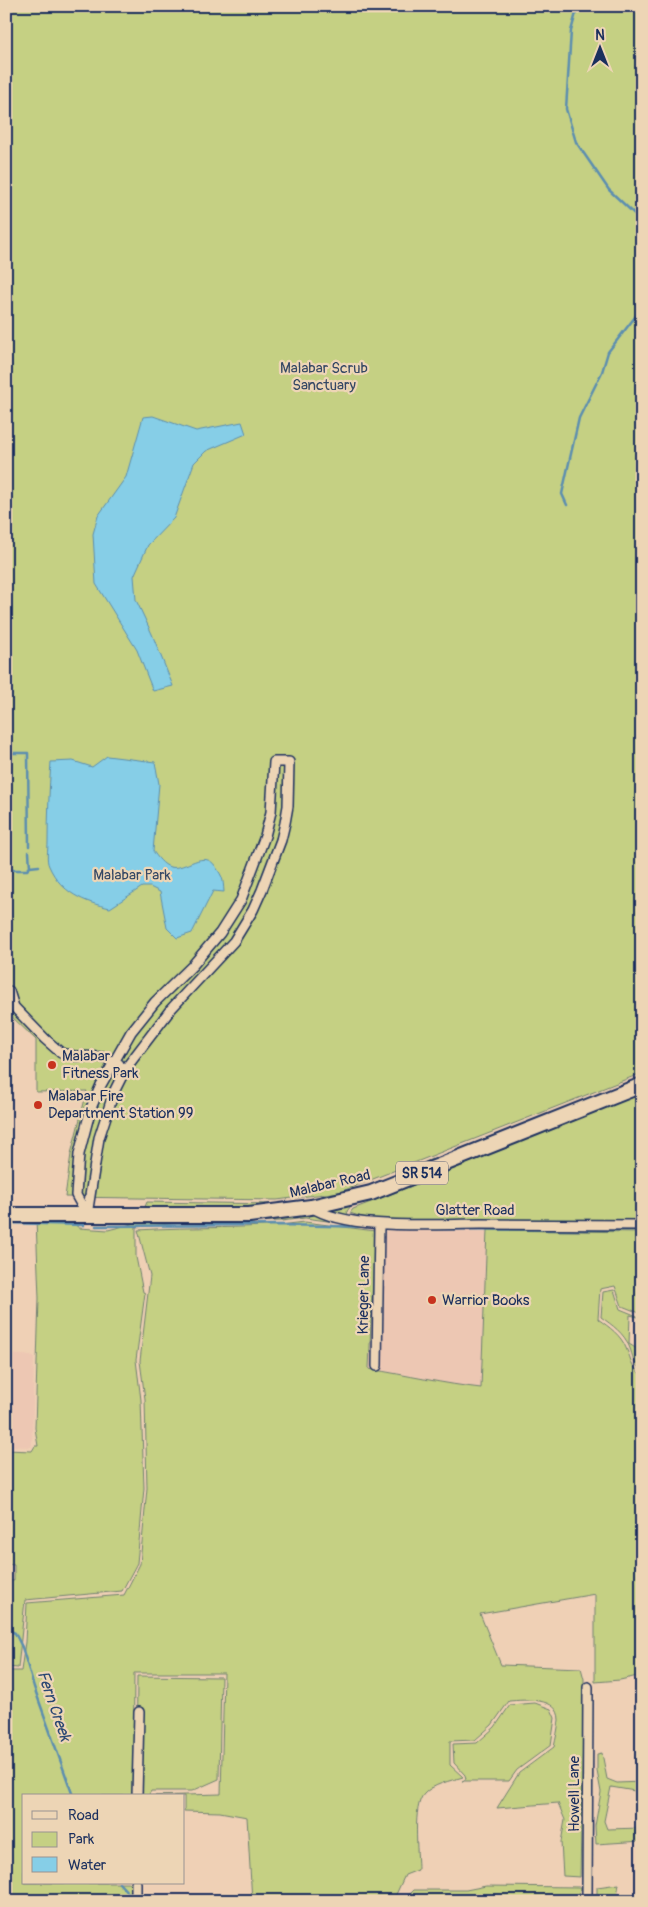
<svg xmlns="http://www.w3.org/2000/svg" width="648" height="1907" viewBox="0 0 648 1907" font-family="Pangolin,sans-serif">
<style>
.built{fill:#edc7b3}
.green{fill:#c5d083;stroke:#708070}
.water{fill:#86cee7;stroke:#5b8eb0}
.lines{fill:none;stroke-linecap:round;stroke-linejoin:round}
.stream{stroke:#5b8eb0;stroke-width:2.5}
.street-casing{stroke:#1b2f5e;stroke-width:12}
.primary-casing{stroke:#1b2f5e;stroke-width:18}
.street{stroke:#edd5b5;stroke-width:9}
.primary{stroke:#edd5b5;stroke-width:14}
.poi-dot{fill:#c8321e;stroke:#edd5b5;stroke-width:2}
.labels{text-anchor:middle;dominant-baseline:central;stroke-width:4.5;stroke-linejoin:round;paint-order:stroke}
.shield{fill:#edd5b5;stroke:#5a6178;stroke-width:1}
.shield-label{font-size:14px;font-weight:bold;fill:#1b2f5e}
.park-label{font-size:15px;fill:#344764;stroke:#edd5b5}
.poi-label{font-size:15px;fill:#1b2f5e;stroke:#edd5b5;text-anchor:start}
.street-label{font-size:15px;fill:#1b2f5e;stroke:#edd5b5}
.water-label{font-size:16px;font-style:italic;fill:#2b4773;stroke:#edd5b5}
</style>
<rect width="100%" height="100%" fill="#efd0b5"/>
<filter id="ink" filterUnits="userSpaceOnUse"><feTurbulence type="fractalNoise" baseFrequency=".02" numOctaves="2"/><feDisplacementMap in="SourceGraphic" scale="10" xChannelSelector="R" yChannelSelector="G"/><feConvolveMatrix kernelMatrix="1 2 1 2 8 2 1 2 1" color-interpolation-filters="sRGB"/></filter>
<g filter="url(#ink)">
<path class="built" d="M 487,1230 L 482,1388 L 451,1385 L 409,1375 L 369,1369 L 375,1231 Z
M 6,1338 L 8,1338 L 10,1354 L 34,1356 L 32,1447 L 6,1446 Z"/>
<path class="green" d="M 6,6 L 642,6 L 642,1073 L 340,1192 L 277,1200 L 65,1197 L 71,1154 L 87,1091 L 36,1092 L 36,1040 L 6,1011 Z
M 642,1090 L 642,1221 L 379,1221 L 362,1217 L 350,1213 L 353,1209 L 447,1172 Z
M 432,1159 L 433,1164 L 370,1189 L 310,1203 L 249,1211 L 143,1211 L 147,1202 L 277,1204 L 304,1201 L 341,1195 L 388,1178 Z
M 435,1173 L 351,1206 L 347,1211 L 348,1215 L 372,1227 L 305,1218 L 282,1221 L 182,1223 L 136,1227 L 136,1257 L 143,1292 L 145,1293 L 136,1360 L 141,1400 L 144,1488 L 141,1521 L 137,1563 L 122,1591 L 25,1600 L 18,1668 L 6,1667 L 6,1580 L 14,1581 L 14,1565 L 6,1564 L 6,1450 L 32,1451 L 35,1446 L 38,1446 L 35,1428 L 39,1298 L 36,1219 L 68,1219 L 79,1228 L 108,1230 L 140,1222 L 250,1219 Z
M 305,1222 L 375,1231 L 369,1369 C 407,1375 444,1384 481,1388 L 487,1230 L 642,1232 L 642,1314 L 622,1306 L 615,1286 L 600,1289 L 598,1319 C 609,1327 621,1335 626,1348 C 633,1363 629,1363 642,1376 L 642,1405 L 638,1415 L 642,1441 L 642,1675 L 620,1680 L 595,1682 L 595,1594 L 480,1614 L 501,1665 L 581,1668 L 584,1679 L 580,1877 L 563,1876 L 561,1842 L 565,1820 L 558,1803 L 497,1808 L 519,1773 L 554,1747 C 556,1738 558,1729 559,1720 C 559,1696 524,1700 509,1701 L 492,1725 L 475,1740 L 450,1741 L 450,1765 L 463,1777 C 450,1781 433,1784 424,1794 C 412,1806 418,1853 418,1870 L 405,1875 L 393,1901 L 252,1901 L 247,1817 L 220,1812 L 184,1811 L 184,1796 L 151,1796 L 221,1794 L 224,1673 L 134,1673 L 133,1796 L 24,1796 L 24,1883 L 132,1883 L 132,1901 L 6,1901 L 6,1671 L 21,1671 L 25,1642 L 27,1603 L 124,1595 L 140,1564 L 147,1488 L 145,1399 L 140,1361 L 150,1276 L 138,1230 C 193,1226 250,1230 305,1222 Z
M 614,1290 L 620,1309 L 642,1318 L 630,1315 L 629,1344 L 642,1352 L 642,1371 C 632,1362 634,1358 629,1346 C 624,1333 612,1325 601,1317 L 603,1292 Z
M 137,1676 L 221,1677 L 219,1779 L 192,1791 L 151,1791 L 148,1796 L 136,1796 Z
M 535,1703 L 551,1709 L 555,1718 L 551,1745 L 517,1770 L 509,1781 L 462,1781 L 466,1779 L 465,1775 L 454,1763 L 453,1744 L 477,1743 L 495,1727 L 510,1705 Z
M 602,1753 L 607,1779 L 617,1783 L 642,1782 L 642,1794 L 641,1792 L 611,1787 L 604,1821 L 607,1829 L 642,1828 L 642,1841 L 596,1844 L 595,1826 L 601,1792 L 597,1771 L 597,1754 Z
M 619,1884 L 616,1901 L 597,1901 L 597,1887 Z
M 486,1886 L 580,1887 L 579,1898 C 547,1906 512,1899 478,1898 C 460,1897 442,1898 424,1898 L 423,1901 L 407,1901 L 407,1897 L 414,1890 L 466,1890 Z"/>
<path class="water" d="M 153,416 L 196,431 L 242,422 L 246,434 L 206,451 L 194,463 L 174,518 L 148,545 L 134,576 L 136,600 L 152,634 L 173,686 L 153,691 L 137,650 L 96,584 L 93,534 L 98,516 L 126,477 L 143,417 Z
M 107,756 L 155,762 L 159,784 L 153,851 C 157,857 163,865 170,867 C 186,871 204,848 216,867 C 223,878 223,878 224,892 L 213,891 L 192,933 L 177,938 L 167,928 L 160,892 L 150,887 L 142,887 L 110,908 C 84,902 61,893 49,866 C 46,860 48,850 48,843 C 48,816 49,789 51,762 L 73,761 L 92,767 Z"/>
<g class="lines">
<path class="stream" d="M 578,6 L 571,31 L 566,109 L 576,142 L 609,190 L 642,221
M 567,505 L 562,494 L 579,418 L 602,372 L 608,352 L 642,308
M 6,753 L 28,753 L 29,846
M 30,867 L 39,866
M 6,870 L 27,870 L 30,867 L 29,852
M 6,1223 L 84,1225
M 96,1226 L 280,1225 L 372,1227
M 432,1229 L 642,1230
M 6,1629 L 15,1633 L 22,1647 L 34,1687 L 73,1796
M 119,1883 L 132,1897"/>
<g class="street-casing">
<path id="street" d="M 274,762 L 289,762 L 288,806 L 285,823 L 281,840 L 262,890 L 253,910 L 234,941 L 171,1009 L 126,1068 L 114,1092 L 99,1138 L 87,1215 L 76,1195 L 79,1154 L 91,1108 L 101,1085 L 131,1032 L 155,1002 L 192,966 L 220,933 L 241,900 L 265,836 L 271,812 Z
M 9,991 L 14,1007 L 45,1039 L 61,1053 L 75,1056 L 102,1057 L 119,1064
M 311,1207 C 348,1231 436,1224 481,1224 C 534,1224 588,1225 642,1225
M 377,1366 L 379,1224
M 137,1796 L 139,1712
M 136,1901 L 136,1883
M 587,1901 L 588,1687"/>
</g>
<g class="primary-casing">
<path id="primary" d="M 6,1215 L 249,1215 L 311,1207 L 371,1193 L 642,1085"/>
</g>
<use href="#street" class="street"/>
<use href="#primary" class="primary"/>
</g>
</g>
<g class="poi-dot">
<circle cx="52" cy="1065" r="5"/>
<circle cx="38" cy="1105" r="5"/>
<circle cx="432" cy="1300" r="5"/>
</g>
<g class="labels">
<rect class="shield" x="396" y="1161.5" width="52" height="23" rx="4"/>
<g class="shield-label">
<text x="422" y="1173">SR 514</text>
</g>
<g class="park-label">
<text x="324" y="368">Malabar Scrub<tspan x="324" dy="17">Sanctuary</tspan></text>
<text x="132" y="875">Malabar Park</text>
</g>
<g class="poi-label">
<text x="62" y="1056">Malabar<tspan x="62" dy="17">Fitness Park</tspan></text>
<text x="48" y="1096">Malabar Fire<tspan x="48" dy="17">Department Station 99</tspan></text>
<text x="442" y="1300">Warrior Books</text>
</g>
<g class="street-label">
<text transform="translate(330 1184) rotate(-13)">Malabar Road</text>
<text x="475" y="1210">Glatter Road</text>
<text transform="translate(364 1295) rotate(-89)">Krieger Lane</text>
<text transform="translate(574 1794) rotate(-90)">Howell Lane</text>
</g>
<g class="water-label">
<text transform="translate(54 1706) rotate(71)">Fern Creek</text>
</g>
</g>
<rect width="648" height="1907" fill="none" stroke="#edd5b5" stroke-width="25"/>
<rect x="12" y="12" width="623" height="1882" fill="none" stroke="#1b2f5e" stroke-width="2" filter="url(#ink)"/>
<rect x="22" y="1794" width="162" height="90" fill="#edd5b5" stroke="#999392"/>
<rect x="32" y="1811" width="25" height="8" fill="#edd5b5" stroke="#999392"/>
<text x="68" y="1820" font-size="15" fill="#1b2f5e">Road</text>
<rect x="32" y="1832" width="25" height="15" fill="#c5d083" stroke="#999392"/>
<text x="68" y="1844" font-size="15" fill="#1b2f5e">Park</text>
<rect x="32" y="1857" width="25" height="15" fill="#86cee7" stroke="#999392"/>
<text x="68" y="1870" font-size="15" fill="#1b2f5e">Water</text>
<g transform="translate(600 48)" stroke="#edd5b5" stroke-width="4" paint-order="stroke">
<path d="M0-4L9 19L0 12L-9 19Z" fill="#1b2f5e"/>
<text y="-8" font-size="14" font-weight="bold" text-anchor="middle" fill="#1b2f5e">N</text>
</g>
</svg>
